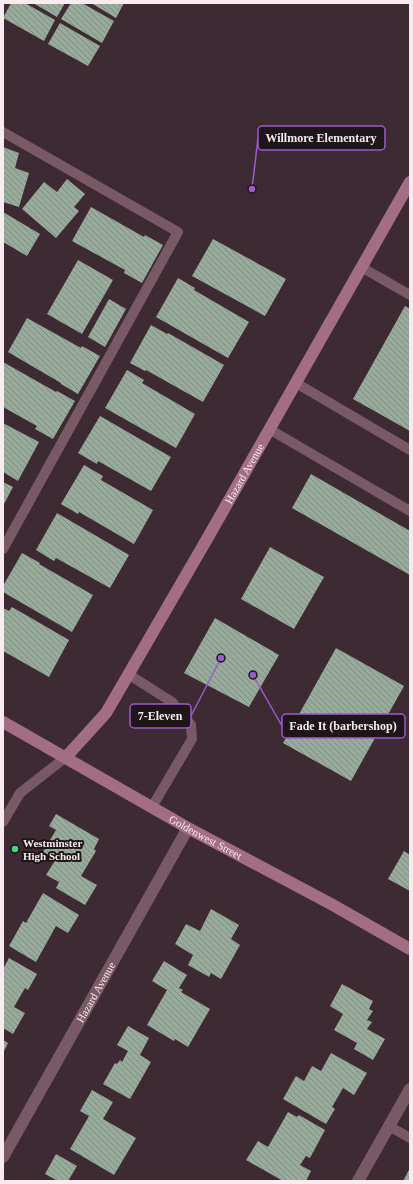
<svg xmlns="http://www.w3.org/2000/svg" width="413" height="1184" viewBox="0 0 413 1184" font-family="Georgia,serif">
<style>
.building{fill:url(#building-back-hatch)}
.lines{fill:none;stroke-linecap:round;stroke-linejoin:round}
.lane{stroke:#7a5966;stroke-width:10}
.street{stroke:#7a5966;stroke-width:12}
.secondary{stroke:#a36e84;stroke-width:12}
.poi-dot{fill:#45d77a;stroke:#1f1619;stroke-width:1.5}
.labels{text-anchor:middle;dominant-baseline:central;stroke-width:4;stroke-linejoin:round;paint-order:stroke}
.street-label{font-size:11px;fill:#f9ebf0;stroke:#1f1619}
.poi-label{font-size:11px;font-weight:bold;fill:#f9ebf0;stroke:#1f1619;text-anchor:start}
.leader{fill:none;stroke:#9a5ccb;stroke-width:1.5}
.callout-dot{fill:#9a5ccb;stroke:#1f1619;stroke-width:1.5}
.callout{fill:#1f1619;stroke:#9a5ccb;stroke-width:1.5}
.callout-label{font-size:12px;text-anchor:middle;font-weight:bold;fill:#f9ebf0}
</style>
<defs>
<pattern id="building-back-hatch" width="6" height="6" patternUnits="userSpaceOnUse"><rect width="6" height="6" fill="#97ab9b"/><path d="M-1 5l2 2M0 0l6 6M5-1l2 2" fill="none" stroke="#808d82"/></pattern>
</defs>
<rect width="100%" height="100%" fill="#3e2a32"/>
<path class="building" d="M 11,3 L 25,3 L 55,20 L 44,41 L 3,18 Z
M 33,3 L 65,3 L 57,17 Z
M 71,3 L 82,3 L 114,21 L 102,43 L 61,19 Z
M 91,3 L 124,3 L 116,18 Z
M 60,23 L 100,46 L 88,66 L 48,44 Z
M 3,147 L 19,153 L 15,168 L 29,173 L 19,207 L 3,202 Z
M 67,179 L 85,194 L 74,207 L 79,211 L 56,238 L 22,209 L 44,182 L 57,192 Z
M 91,207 L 144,237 L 145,235 L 163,245 L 142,283 L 124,273 L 125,270 L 72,241 Z
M 3,212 L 40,234 L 27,256 L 3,242 Z
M 213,239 L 286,279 L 265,316 L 192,276 Z
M 78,260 L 113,280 L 82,334 L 47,314 Z
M 178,278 L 195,288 L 194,290 L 249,322 L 228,358 L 156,317 Z
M 109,299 L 126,309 L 105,347 L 88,337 Z
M 405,306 L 410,309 L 410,431 L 353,399 Z
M 27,318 L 81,348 L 82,346 L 100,356 L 78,394 L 61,384 L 61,383 L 8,352 Z
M 151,325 L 167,334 L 168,333 L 224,365 L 203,402 L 146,370 L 145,371 L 130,363 Z
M 3,362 L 56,392 L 57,391 L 75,401 L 53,439 L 35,429 L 37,426 L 3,407 Z
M 127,370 L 144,380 L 142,383 L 195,414 L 176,448 L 105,408 Z
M 100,416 L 171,457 L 151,491 L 98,461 L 97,464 L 78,453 Z
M 3,423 L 39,442 L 18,481 L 3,472 Z
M 84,465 L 103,476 L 101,480 L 153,510 L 134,544 L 79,512 L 78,514 L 61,504 Z
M 311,474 L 410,531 L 410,575 L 292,508 Z
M 3,482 L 13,487 L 3,506 Z
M 57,513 L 129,555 L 110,588 L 56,558 L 54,561 L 36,550 Z
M 270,547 L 324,577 L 294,629 L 241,599 Z
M 22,553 L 40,563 L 39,564 L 93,595 L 72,632 L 3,592 L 3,586 Z
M 12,607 L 69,640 L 49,677 L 3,651 L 3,608 L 9,611 Z
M 215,618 L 279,655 L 249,707 L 184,673 Z
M 336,648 L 404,686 L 351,781 L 283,743 Z
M 56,814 L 99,839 L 94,849 L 96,851 L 81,876 L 97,885 L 85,905 L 56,888 L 59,882 L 46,875 L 56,859 L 43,852 L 56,830 L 49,826 Z
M 404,851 L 410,855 L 410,891 L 388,879 Z
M 43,893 L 79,915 L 68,933 L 56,926 L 36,962 L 9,946 L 23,921 L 26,923 Z
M 211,909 L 239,925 L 231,939 L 240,945 L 221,979 L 211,973 L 209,977 L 188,965 L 193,955 L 175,944 L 186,924 L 200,931 Z
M 9,958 L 37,974 L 28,990 L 25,988 L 14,1007 L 25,1013 L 13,1034 L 3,1028 L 3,969 Z
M 164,961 L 187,975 L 179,988 L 183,990 L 181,992 L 210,1009 L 188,1047 L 175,1039 L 174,1041 L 147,1025 L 167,990 L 152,981 Z
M 342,984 L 373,1001 L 369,1009 L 373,1011 L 367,1020 L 372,1022 L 367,1029 L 385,1039 L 373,1060 L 354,1049 L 357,1043 L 334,1030 L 343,1014 L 330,1006 Z
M 128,1026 L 149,1038 L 140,1055 L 151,1062 L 130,1099 L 103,1084 L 115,1063 L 117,1064 L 120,1060 L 122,1062 L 128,1051 L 117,1045 Z
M 3,1040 L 8,1043 L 3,1053 Z
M 331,1053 L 367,1073 L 354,1095 L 343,1088 L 332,1107 L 335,1109 L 326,1124 L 283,1099 L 296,1076 L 304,1081 L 312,1066 L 321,1071 Z
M 92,1090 L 113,1102 L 103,1119 L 136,1138 L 114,1175 L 70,1149 L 89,1116 L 80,1111 Z
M 288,1112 L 297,1117 L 299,1115 L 325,1130 L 310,1158 L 306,1156 L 300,1165 L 311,1171 L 306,1181 L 283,1181 L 246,1160 L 258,1141 L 268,1147 Z
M 56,1154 L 77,1166 L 68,1181 L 58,1181 L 45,1174 Z
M 410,1168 L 410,1181 L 403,1181 Z"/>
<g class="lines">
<path class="lane" d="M 3,132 L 178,232 L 3,549
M 361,267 L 410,295
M 296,383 L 410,450
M 269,429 L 410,511
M 128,674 L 172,702 L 191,725 L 192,739 L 152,807
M 3,822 L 20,793 L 66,757
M 389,1126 L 410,1138"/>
<g class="street">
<path id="s1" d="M 3,1157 L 188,828"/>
<path d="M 358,1181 L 410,1089"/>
</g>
<g class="secondary">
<path id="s2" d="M 3,722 L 188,828 L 331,904 L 410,949"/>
<path id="s3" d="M 66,757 L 106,713 L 207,539 L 410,182"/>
</g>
</g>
<circle class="poi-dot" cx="15" cy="849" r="4"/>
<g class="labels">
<g class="street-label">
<text stroke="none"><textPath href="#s3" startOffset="336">Hazard Avenue</textPath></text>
<text stroke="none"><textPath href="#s2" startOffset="233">Goldenwest Street</textPath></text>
<text stroke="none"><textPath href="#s1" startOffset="189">Hazard Avenue</textPath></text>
</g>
<g class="poi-label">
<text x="23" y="843">Westminster<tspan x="23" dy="13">High School</tspan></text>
</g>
</g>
<path class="leader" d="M252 189L258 138M221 658L191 716M253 675L282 726"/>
<g class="callout-dot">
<circle cx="252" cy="189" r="4"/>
<circle cx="221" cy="658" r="4"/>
<circle cx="253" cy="675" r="4"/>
</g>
<g class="callout">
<rect x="258" y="126" width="127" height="24" rx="4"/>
<rect x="130" y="704" width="61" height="24" rx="4"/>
<rect x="282" y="714" width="123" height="24" rx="4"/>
</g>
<g class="callout-label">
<text x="321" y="142">Willmore Elementary</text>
<text x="160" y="720">7-Eleven</text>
<text x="343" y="730">Fade It (barbershop)</text>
</g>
<rect width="413" height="1184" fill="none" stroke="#f9ebf0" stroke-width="8"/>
</svg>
